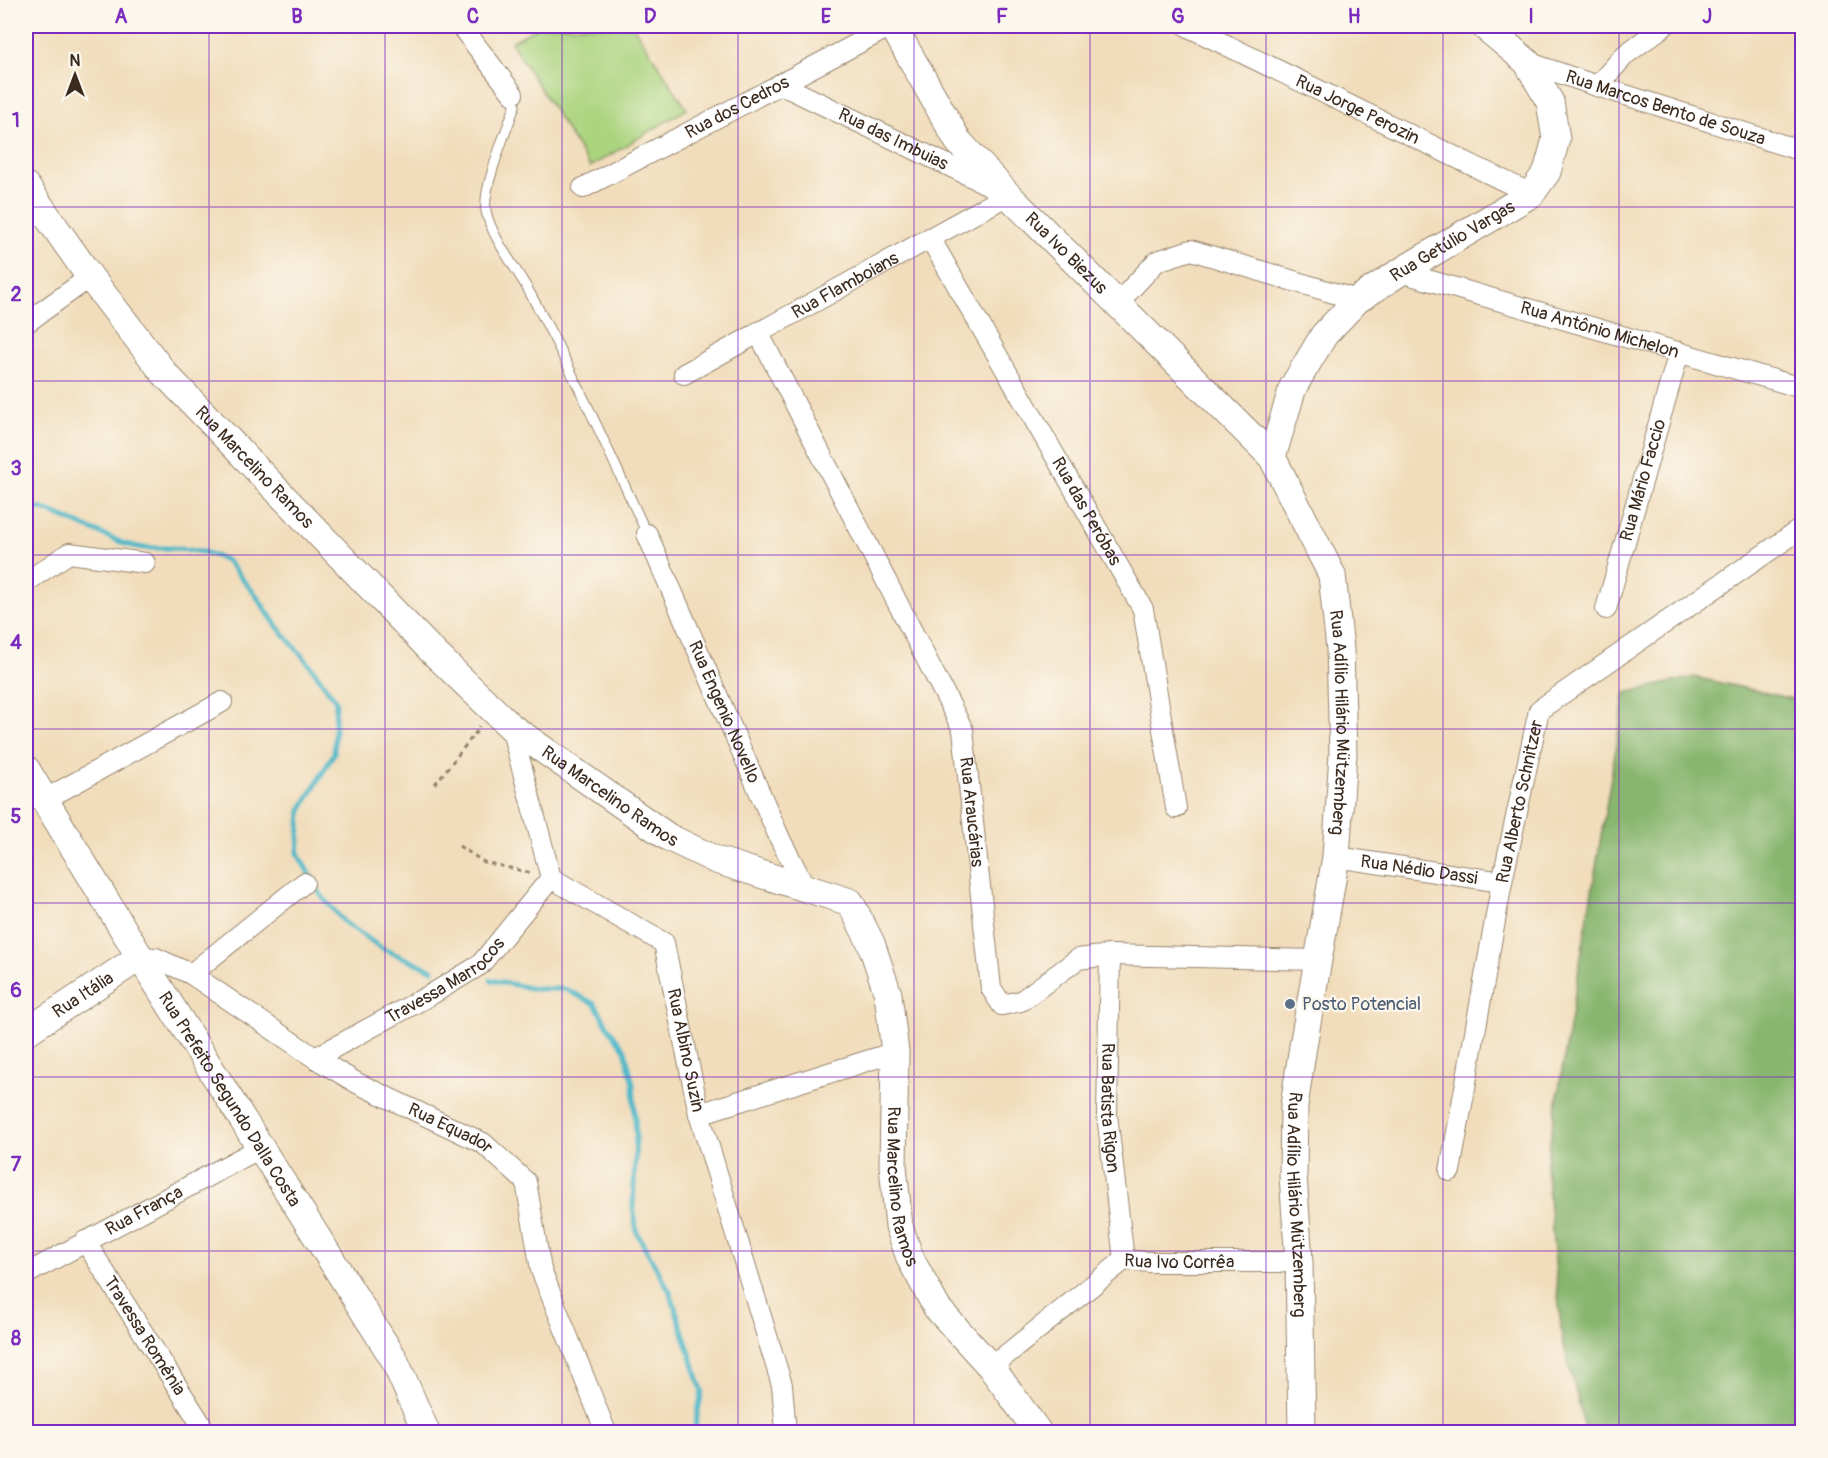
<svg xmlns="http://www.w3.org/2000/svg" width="1828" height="1458" viewBox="0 0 1828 1458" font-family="Pangolin,sans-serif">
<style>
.green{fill:#abd47f;stroke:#737f4e;stroke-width:1.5}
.forest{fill:#88b66e;stroke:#627046;stroke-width:1.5}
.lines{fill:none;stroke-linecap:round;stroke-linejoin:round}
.stream{stroke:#4db8c8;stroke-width:5}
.lane-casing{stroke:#96846d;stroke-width:11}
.street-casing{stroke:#96846d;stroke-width:22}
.secondary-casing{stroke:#96846d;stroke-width:29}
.path{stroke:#96846d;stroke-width:3;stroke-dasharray:4.5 4.5;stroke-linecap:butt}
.lane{stroke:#fff;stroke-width:9}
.street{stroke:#fff;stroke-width:20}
.secondary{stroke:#fff;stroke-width:27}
.grid{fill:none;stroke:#7b2cbf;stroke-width:1.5;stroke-opacity:0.55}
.service-dot{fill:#5c6f8a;stroke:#fbf7ec;stroke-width:2}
.labels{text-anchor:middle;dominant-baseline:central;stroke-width:4.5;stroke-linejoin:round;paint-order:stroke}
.street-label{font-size:18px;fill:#3b2a1e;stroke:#fbf7ec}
.service-label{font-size:18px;fill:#4e5e75;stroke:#fbf7ec;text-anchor:start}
.neatline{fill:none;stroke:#7b2cbf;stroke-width:2}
.grid-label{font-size:20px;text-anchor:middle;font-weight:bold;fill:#7b2cbf}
</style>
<rect width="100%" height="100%" fill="#fbf7ec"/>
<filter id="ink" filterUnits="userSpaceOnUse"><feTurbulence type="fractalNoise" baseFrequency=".0167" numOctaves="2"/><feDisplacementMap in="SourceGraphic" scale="12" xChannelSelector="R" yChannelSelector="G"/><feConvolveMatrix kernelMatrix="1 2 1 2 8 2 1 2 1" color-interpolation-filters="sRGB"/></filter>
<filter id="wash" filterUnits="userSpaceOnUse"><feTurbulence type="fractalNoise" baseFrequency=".008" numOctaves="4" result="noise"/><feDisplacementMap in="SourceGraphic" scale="24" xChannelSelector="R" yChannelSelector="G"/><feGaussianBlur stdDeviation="1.35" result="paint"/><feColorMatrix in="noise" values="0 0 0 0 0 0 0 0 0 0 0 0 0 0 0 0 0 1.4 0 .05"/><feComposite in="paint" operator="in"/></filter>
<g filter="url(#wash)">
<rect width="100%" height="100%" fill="#f1ddbc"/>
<path class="green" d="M 540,26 L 633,26 L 687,109 L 590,167 L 511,42 Z"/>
<path class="forest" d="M 1694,677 L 1802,701 L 1802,1432 L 1586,1432 L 1562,1338 L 1546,1166 L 1625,693 Z"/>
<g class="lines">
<path class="stream" d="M 26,505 L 46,510 L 125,544 L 143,548 L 173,548 L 204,552 L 226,560 L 255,594 L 276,625 L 310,665 L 336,701 L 334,753 L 301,810 L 298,854 L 321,895 L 344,922 L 383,949 L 433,970
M 491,980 L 535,989 L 565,989 L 595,1004 L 610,1030 L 625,1050 L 633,1084 L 636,1135 L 633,1206 L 637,1233 L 670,1292 L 702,1391 L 694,1432"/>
</g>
</g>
<g filter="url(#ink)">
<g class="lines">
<g class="lane-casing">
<path id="lane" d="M 513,94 L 515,106 C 507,129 482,189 486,211 C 492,239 518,270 531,295 C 574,373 610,454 647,534"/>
</g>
<g class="street-casing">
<g id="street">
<path d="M 461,26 L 513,94"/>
<path id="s1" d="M 1187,26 L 1531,194"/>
<path id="s2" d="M 1527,62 L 1597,86 L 1802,151"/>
<path id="s3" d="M 780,84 L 997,189"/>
<path d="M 1597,86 L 1626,54 L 1664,26"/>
<path id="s4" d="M 583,188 L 891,26"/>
<path id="s5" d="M 930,238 L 1143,609 L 1176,808"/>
<path id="s6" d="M 1400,272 L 1802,388"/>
<path d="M 1118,303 L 1157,261 L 1191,250 L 1357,300"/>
<path d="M 26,323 L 90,277"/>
<path id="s7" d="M 758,332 L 963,730 L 991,988 L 1002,1005 L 1021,1001 L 1078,959 L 1110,955 L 1317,960"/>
<path id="s8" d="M 684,374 L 1008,195"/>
<path id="s9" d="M 647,534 L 780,839 L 805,887"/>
<path d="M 26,582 L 69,553 L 145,563"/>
<path id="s10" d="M 1606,609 L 1679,352"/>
<path id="s11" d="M 511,727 L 551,878 L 664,943 L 699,1114 L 782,1385 L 786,1432"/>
<path d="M 44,800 L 222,702"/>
<path id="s12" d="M 1336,857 L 1502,882"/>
<path id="s13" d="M 1110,955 L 1107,1115 L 1124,1260"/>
<path id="s14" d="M 140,957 L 156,958 L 191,974 L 315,1058 L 357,1083 L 483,1143 L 526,1182 L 541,1270 L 606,1432"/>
<path d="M 191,974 L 304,883"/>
<path id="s15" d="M 315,1058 L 432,994 L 480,965 L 551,878"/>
<path d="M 699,1114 L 895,1052"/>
<path id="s16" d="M 1450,1171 L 1502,882 L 1539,710 L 1802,528"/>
<path id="s17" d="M 85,1241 L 206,1432"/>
<path id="s18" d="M 26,1274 L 260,1148"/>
<path id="s19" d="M 991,1367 L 1124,1260 L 1150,1262 L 1299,1262"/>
</g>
</g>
<g class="secondary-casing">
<g id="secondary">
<path id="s20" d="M 893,26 L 958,141 L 1008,195 L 1272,457 L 1332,575 L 1340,649 L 1343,754 L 1336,857 L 1303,1046 L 1294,1106 L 1293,1175 L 1299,1262 L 1302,1432"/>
<path id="s21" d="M 26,186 L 90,277 L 164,373 L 429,648 L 511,727 L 668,837 L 716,860 L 850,902 L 871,943 L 888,994 L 895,1052 L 893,1166 L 899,1226 L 910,1258 L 937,1308 L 991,1367 L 1038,1432"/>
<path id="s22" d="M 1272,457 L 1293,387 L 1324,335 L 1357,300 L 1400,272 L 1531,194 L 1547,172 L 1556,139 L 1550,102 L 1527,62 L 1484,26"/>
<path id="s23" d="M 26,769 L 140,957 L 394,1359 L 426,1432"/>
<path id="s24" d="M 26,1032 L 140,957"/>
</g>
</g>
<path class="path" d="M 435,784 L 477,731 L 479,726
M 459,846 L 484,862 L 532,873"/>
<use href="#lane" class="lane"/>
<use href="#street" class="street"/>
<use href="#secondary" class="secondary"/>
</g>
</g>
<path class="grid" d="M 209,26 L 209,1432M 385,26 L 385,1432M 562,26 L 562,1432M 738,26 L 738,1432M 914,26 L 914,1432M 1090,26 L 1090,1432M 1266,26 L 1266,1432M 1443,26 L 1443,1432M 1619,26 L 1619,1432M 26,207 L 1802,207M 26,381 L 1802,381M 26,555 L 1802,555M 26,729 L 1802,729M 26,903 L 1802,903M 26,1077 L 1802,1077M 26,1251 L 1802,1251"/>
<circle class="service-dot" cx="1290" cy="1004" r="6"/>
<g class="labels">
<g class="street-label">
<text stroke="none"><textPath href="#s4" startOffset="174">Rua dos Cedros</textPath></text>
<text stroke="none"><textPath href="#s2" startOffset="146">Rua Marcos Bento de Souza</textPath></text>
<text stroke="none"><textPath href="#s1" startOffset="190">Rua Jorge Perozin</textPath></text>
<text stroke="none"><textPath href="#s3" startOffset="126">Rua das Imbuias</textPath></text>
<text stroke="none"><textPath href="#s22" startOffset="294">Rua Getúlio Vargas</textPath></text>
<text stroke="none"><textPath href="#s20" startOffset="288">Rua Ivo Biezus</textPath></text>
<text stroke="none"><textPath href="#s8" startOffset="184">Rua Flamboians</textPath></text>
<text stroke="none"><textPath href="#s6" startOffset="208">Rua Antônio Michelon</textPath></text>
<text stroke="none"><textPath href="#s21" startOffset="363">Rua Marcelino Ramos</textPath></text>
<text stroke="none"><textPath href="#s10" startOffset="134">Rua Mário Faccio</textPath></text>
<text stroke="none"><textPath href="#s5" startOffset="315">Rua das Peróbas</textPath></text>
<text stroke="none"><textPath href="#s9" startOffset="194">Rua Engenio Novello</textPath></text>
<text stroke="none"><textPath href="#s20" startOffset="858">Rua Adílio Hilário Mützemberg</textPath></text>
<text stroke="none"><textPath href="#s21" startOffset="849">Rua Marcelino Ramos</textPath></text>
<text stroke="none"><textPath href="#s16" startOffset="376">Rua Alberto Schnitzer</textPath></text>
<text stroke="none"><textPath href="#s7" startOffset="530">Rua Araucárias</textPath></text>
<text stroke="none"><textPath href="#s12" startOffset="84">Rua Nédio Dassi</textPath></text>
<text stroke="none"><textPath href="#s15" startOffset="152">Travessa Marrocos</textPath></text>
<text stroke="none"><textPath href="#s24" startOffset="68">Rua Itália</textPath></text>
<text stroke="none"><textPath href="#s11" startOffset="396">Rua Albino Suzin</textPath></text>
<text stroke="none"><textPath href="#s23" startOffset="388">Rua Prefeito Segundo Dalla Costa</textPath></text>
<text stroke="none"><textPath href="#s13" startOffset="153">Rua Batista Rigon</textPath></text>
<text stroke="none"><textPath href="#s14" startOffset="357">Rua Equador</textPath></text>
<text stroke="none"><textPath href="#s21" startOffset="1407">Rua Marcelino Ramos</textPath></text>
<text stroke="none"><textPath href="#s20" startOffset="1344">Rua Adílio Hilário Mützemberg</textPath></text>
<text stroke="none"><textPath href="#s18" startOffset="134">Rua França</textPath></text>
<text stroke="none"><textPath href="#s19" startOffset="226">Rua Ivo Corrêa</textPath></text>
<text stroke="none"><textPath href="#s17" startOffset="112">Travessa Romênia</textPath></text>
</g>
<g class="service-label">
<text x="1302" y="1004">Posto Potencial</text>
</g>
</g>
<rect width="1828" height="1458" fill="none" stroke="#fbf7ec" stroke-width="66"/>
<g transform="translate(75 75)" stroke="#fbf7ec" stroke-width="4.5" paint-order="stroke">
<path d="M0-4.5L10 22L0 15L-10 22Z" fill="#3b2a1e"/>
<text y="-9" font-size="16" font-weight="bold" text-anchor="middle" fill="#3b2a1e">N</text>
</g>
<rect x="33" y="33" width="1762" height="1392" class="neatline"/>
<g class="grid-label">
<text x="121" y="23">A</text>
<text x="297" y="23">B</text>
<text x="473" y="23">C</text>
<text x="650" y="23">D</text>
<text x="826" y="23">E</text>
<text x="1002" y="23">F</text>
<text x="1178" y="23">G</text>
<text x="1354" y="23">H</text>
<text x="1531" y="23">I</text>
<text x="1707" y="23">J</text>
<text x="16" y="127">1</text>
<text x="16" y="301">2</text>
<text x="16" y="475">3</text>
<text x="16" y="649">4</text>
<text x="16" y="823">5</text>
<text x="16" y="997">6</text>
<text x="16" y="1171">7</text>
<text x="16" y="1345">8</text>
</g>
</svg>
